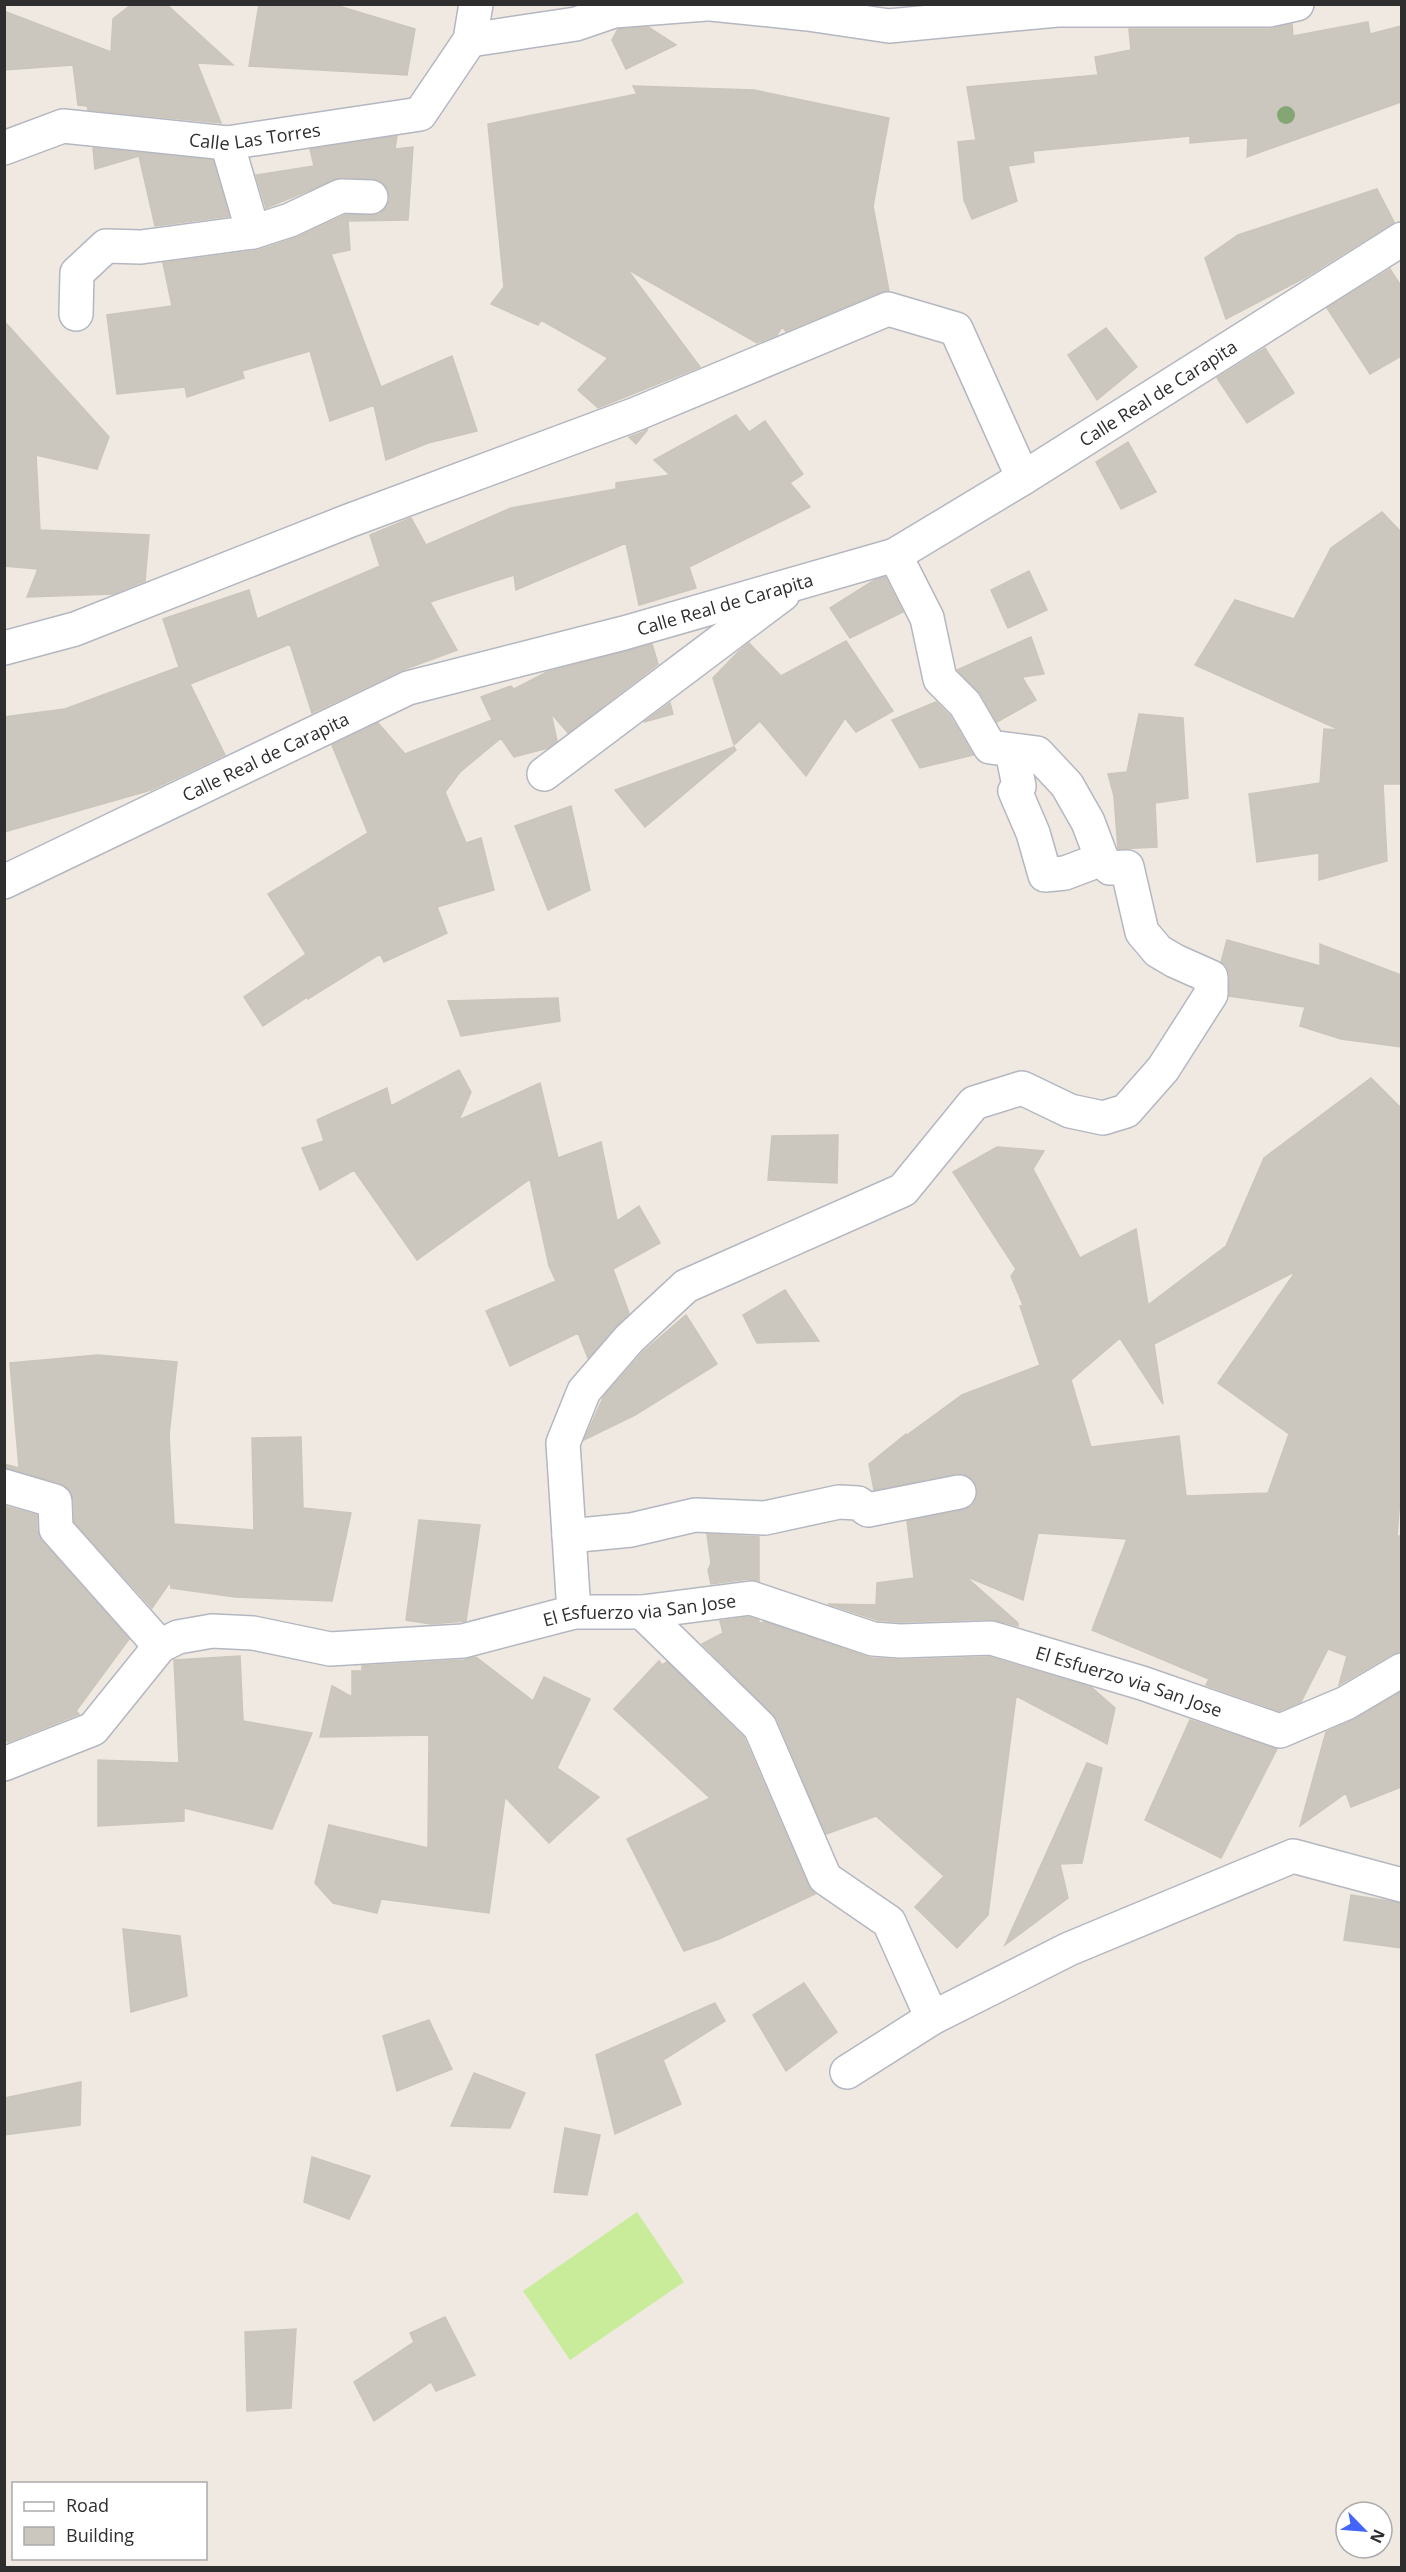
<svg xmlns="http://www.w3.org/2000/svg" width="1406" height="2572" viewBox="0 0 1406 2572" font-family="'Open Sans',sans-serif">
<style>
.pitch{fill:#c9ec9a}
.building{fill:#cbc7bf;stroke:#cbc5ba;stroke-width:1.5;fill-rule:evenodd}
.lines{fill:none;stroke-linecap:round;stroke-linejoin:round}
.minor-casing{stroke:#b4b7c1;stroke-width:36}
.minor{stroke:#fff;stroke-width:33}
.tree{fill:#84a574}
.labels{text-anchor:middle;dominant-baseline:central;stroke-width:6;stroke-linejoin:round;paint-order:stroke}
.street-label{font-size:18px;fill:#2e2e2e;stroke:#fff}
</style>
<rect width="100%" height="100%" fill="#efe9e1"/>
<path class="pitch" d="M 637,2212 L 684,2282 L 570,2360 L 523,2291 Z"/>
<path class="building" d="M 132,4 L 166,4 L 233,65 L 197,63 L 221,123 L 88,110 L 87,106 L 78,105 L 73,65 L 4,70 L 4,11 L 111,52 L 113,19 Z
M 259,4 L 332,4 L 415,29 L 407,75 L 249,66 Z
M 1368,22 L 1370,34 L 1401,26 L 1401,102 L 1247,157 L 1248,138 L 1190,143 L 1190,136 L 1033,151 L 1034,162 L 1008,166 L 1017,201 L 972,219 L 964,200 L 958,142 L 976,140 L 967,87 L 1098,75 L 1095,57 L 1131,50 L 1129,29 L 1270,29 L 1292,24 L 1293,36 Z
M 648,27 L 676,45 L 626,69 L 612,40 L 618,29 Z
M 633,86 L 754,90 L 889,118 L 873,206 L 889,291 L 881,292 L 786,331 L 782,327 L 777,335 L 757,343 L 627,269 L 700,367 L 598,408 L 578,390 L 608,358 L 541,320 L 538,325 L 491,304 L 504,287 L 488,124 L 637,94 Z
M 397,136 L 395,149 L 413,147 L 408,220 L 348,221 L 350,250 L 331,254 L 381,387 L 452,356 L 477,431 L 428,443 L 386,460 L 374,405 L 330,421 L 310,351 L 242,371 L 244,378 L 187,397 L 185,387 L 117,394 L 107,315 L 172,306 L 163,263 L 259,250 L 298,237 L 345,215 L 379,214 L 387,207 L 390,198 L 388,189 L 380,181 L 342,177 L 266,208 L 256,175 L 314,166 L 310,149 Z
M 93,148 L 213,160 L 229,216 L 155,226 L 139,156 L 95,169 Z
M 1377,189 L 1394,222 L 1304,278 L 1226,319 L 1205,258 L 1238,235 Z
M 1390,269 L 1401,286 L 1401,356 L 1370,374 L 1327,308 Z
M 4,321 L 109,437 L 97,469 L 36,455 L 40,530 L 149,535 L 145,581 L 113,594 L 27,597 L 38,569 L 4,566 Z
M 1106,328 L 1137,367 L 1097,400 L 1068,355 Z
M 1265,348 L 1294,393 L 1247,423 L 1217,378 Z
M 736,415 L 749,432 L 765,421 L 803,474 L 790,483 L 810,507 L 689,567 L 696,588 L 639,605 L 626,543 L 516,590 L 514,575 L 430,602 L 457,650 L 400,671 L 312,713 L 290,644 L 190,684 L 225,755 L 151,790 L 4,832 L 4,717 L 65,709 L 179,667 L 163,619 L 249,590 L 257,619 L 380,566 L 370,535 L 411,518 L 426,545 L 511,508 L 616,489 L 616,483 L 670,475 L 654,460 Z
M 648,429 L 636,444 L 629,437 L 643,432 Z
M 1128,442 L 1156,492 L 1121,509 L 1096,462 Z
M 1382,512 L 1401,532 L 1401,784 L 1383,784 L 1387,861 L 1319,880 L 1319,853 L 1257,862 L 1249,794 L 1320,783 L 1324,729 L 1340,730 L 1195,665 L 1235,600 L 1294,619 L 1331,548 Z
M 1029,571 L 1047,610 L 1008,628 L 991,590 Z
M 885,577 L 903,612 L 850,638 L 830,608 L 873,581 Z
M 1031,637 L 1044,674 L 1022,677 L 1036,700 L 997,722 L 981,694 L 957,670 Z
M 846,641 L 893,711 L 856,732 L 845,718 L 806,776 L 760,721 L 734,745 L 713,678 L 739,651 L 749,643 L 781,676 Z
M 652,644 L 658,664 L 568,733 L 551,713 L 557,741 L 548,748 L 514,757 L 501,738 L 460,772 L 445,792 L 466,843 L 481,838 L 494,890 L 437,907 L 447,933 L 384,962 L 380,954 L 308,999 L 307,997 L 263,1026 L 244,997 L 306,954 L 268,894 L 368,833 L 332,745 L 378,723 L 405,754 L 492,720 L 481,697 L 511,686 L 514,689 L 547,672 Z
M 936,702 L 950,716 L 973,755 L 920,768 L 892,720 Z
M 670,703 L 673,714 L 644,722 Z
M 1139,714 L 1183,718 L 1188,798 L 1155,803 L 1157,847 L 1118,849 L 1114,796 L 1108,774 L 1127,772 Z
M 734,747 L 736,750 L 645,827 L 615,790 Z
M 571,806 L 590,890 L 548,910 L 515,826 Z
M 1227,940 L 1320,966 L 1320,944 L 1401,975 L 1401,1047 L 1341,1039 L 1300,1026 L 1305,1007 L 1229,996 L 1230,976 L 1227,967 L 1221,962 Z
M 558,998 L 560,1021 L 461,1036 L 448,1001 Z
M 459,1070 L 471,1092 L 459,1120 L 540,1083 L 558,1158 L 601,1142 L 617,1221 L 639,1206 L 660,1243 L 613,1269 L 629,1313 L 588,1358 L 578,1333 L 510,1366 L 486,1311 L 556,1281 L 549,1266 L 530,1179 L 417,1260 L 354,1170 L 320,1190 L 302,1148 L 324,1141 L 317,1120 L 387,1088 L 391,1106 Z
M 1371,1078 L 1401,1108 L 1401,1486 L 1397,1536 L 1401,1536 L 1401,1651 L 1392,1654 L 1339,1685 L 1347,1656 L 1328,1649 L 1301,1702 L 1279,1711 L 1206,1685 L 1209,1679 L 1092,1630 L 1127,1539 L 1038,1533 L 1023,1600 L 965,1576 L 1018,1623 L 1018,1626 L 991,1619 L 900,1622 L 877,1620 L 828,1604 L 876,1605 L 877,1583 L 914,1578 L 907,1521 L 963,1510 L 972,1506 L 977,1497 L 977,1488 L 973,1480 L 964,1474 L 955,1474 L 874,1490 L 869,1464 L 906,1434 L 907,1435 L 962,1395 L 1040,1365 L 1020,1306 L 1023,1305 L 1011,1276 L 1016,1269 L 953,1172 L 997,1147 L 1044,1151 L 1033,1169 L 1080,1258 L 1136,1229 L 1148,1305 L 1226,1246 L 1264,1158 ZM 1296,1271 L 1218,1383 L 1289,1434 L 1268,1493 L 1186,1496 L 1179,1436 L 1091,1447 L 1071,1380 L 1120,1338 L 1163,1404 L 1154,1344 Z
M 838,1135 L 837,1183 L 768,1180 L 772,1136 Z
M 785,1290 L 819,1341 L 757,1343 L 743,1315 Z
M 686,1315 L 717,1364 L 635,1415 L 584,1440 L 604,1396 L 643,1352 Z
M 98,1355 L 177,1362 L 169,1435 L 174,1524 L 254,1530 L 252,1438 L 301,1437 L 303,1508 L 351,1513 L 332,1601 L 235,1597 L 171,1588 L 170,1582 L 152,1608 L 74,1522 L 74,1500 L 69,1489 L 60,1483 L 4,1468 L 4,1464 L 19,1468 L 10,1363 Z
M 4,1506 L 37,1515 L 37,1530 L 42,1541 L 129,1639 L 76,1711 L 79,1714 L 8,1742 L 4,1738 Z
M 419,1520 L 480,1525 L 466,1621 L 431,1624 L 406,1620 Z
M 707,1534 L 759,1537 L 759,1581 L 749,1579 L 711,1584 L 708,1570 L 711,1563 Z
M 749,1617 L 759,1620 L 759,1623 L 765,1622 L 871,1658 L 901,1660 L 989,1657 L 1091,1687 L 1115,1708 L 1107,1744 L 1016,1696 L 988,1915 L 957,1948 L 915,1907 L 944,1876 L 876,1816 L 826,1834 L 777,1719 L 702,1644 L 723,1633 L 720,1621 Z
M 240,1656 L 243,1721 L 312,1733 L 272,1829 L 184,1808 L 184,1821 L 98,1826 L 98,1760 L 179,1763 L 174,1660 Z
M 476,1657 L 533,1701 L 544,1677 L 590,1699 L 557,1768 L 599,1797 L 549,1843 L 505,1797 L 489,1913 L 381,1899 L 377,1913 L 333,1903 L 315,1883 L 329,1825 L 428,1848 L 429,1735 L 320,1737 L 332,1686 L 352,1697 L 352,1671 L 362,1671 L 362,1666 L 464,1660 Z
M 659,1661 L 662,1665 L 667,1662 L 744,1738 L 808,1885 L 815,1894 L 719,1939 L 684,1951 L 627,1839 L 710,1798 L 614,1709 Z
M 1401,1692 L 1401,1787 L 1351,1807 L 1346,1793 L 1300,1826 L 1326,1732 L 1355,1719 Z
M 1190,1720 L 1277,1749 L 1221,1858 L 1145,1820 Z
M 1087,1763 L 1102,1768 L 1082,1863 L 1060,1864 L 1068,1898 L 1005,1945 Z
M 1351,1895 L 1401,1903 L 1401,1948 L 1344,1940 Z
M 123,1929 L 180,1936 L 187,1996 L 131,2012 Z
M 804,1983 L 837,2032 L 786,2071 L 753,2015 Z
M 715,2003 L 725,2021 L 663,2060 L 681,2104 L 615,2134 L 596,2055 Z
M 429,2020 L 452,2069 L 397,2091 L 383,2036 Z
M 474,2073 L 525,2093 L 510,2128 L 451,2126 Z
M 81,2082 L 80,2125 L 4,2135 L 4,2098 Z
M 565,2128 L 600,2135 L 587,2195 L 554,2192 Z
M 312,2157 L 370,2176 L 349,2219 L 304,2202 Z
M 445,2317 L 475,2375 L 436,2391 L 431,2382 L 374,2421 L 354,2382 L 414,2342 L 410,2333 Z
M 296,2329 L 291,2408 L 247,2411 L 245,2332 Z"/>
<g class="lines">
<g class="minor-casing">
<g id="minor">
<path d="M 711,4 L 808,14 L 889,26 L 1057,10 L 1270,10 L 1297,4"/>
<path d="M 470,40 L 576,24 L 614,11 L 706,4"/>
<path id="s1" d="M 4,148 L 63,126 L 227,143 L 420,114 L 470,40 L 476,4"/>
<path d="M 253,232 L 290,220 L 341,196 L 371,197"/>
<path d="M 76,314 L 77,273 L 106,246 L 141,247 L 253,232 L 227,143"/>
<path d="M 4,648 L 75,629 L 351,520 L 636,414 L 888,309 L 956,329 L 1023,478"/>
<path d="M 1012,751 L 1019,786 L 1015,791 L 1033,833 L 1045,875 L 1065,873 L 1102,859"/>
<path d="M 544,774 L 783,594"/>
<path id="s2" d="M 4,882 L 408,688 L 624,633 L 895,555 L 1023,478 L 1402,239"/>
<path d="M 4,1486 L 55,1501 L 56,1529 L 160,1646"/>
<path d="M 569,1536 L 631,1530 L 695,1515 L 765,1518 L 839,1502 L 858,1503 L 868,1510 L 959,1492"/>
<path d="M 574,1612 L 563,1443 L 584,1391 L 629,1339 L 686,1286 L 903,1190 L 974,1103 L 1022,1088 L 1070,1111 L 1103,1118 L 1126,1111 L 1163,1069 L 1211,994 L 1211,977 L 1175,961 L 1158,951 L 1142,932 L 1127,867 L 1110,868 L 1102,859 L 1088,822 L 1067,785 L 1037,753 L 990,747 L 965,704 L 940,679 L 927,618 L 895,555"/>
<path d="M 642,1612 L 760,1727 L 825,1878 L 889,1922 L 932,2018"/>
<path id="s3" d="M 4,1764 L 93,1729 L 160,1646 L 178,1637 L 212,1631 L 253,1633 L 330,1649 L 463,1641 L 574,1612 L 642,1612 L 751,1598 L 873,1639 L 900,1641 L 991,1638 L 1142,1683 L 1280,1731 L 1346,1703 L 1402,1670"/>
<path d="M 847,2072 L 932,2018 L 1069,1949 L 1293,1856 L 1402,1885"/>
</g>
</g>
<use href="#minor" class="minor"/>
</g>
<circle class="tree" cx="1286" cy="115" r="9"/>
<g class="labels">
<g class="street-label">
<text stroke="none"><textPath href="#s1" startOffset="256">Calle Las Torres</textPath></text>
<text stroke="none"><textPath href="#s2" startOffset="1262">Calle Real de Carapita</textPath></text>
<text stroke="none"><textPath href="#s2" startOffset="776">Calle Real de Carapita</textPath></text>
<text stroke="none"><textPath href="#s2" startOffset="290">Calle Real de Carapita</textPath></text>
<text stroke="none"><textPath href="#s3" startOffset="690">El Esfuerzo via San Jose</textPath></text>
<text stroke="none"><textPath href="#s3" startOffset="1194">El Esfuerzo via San Jose</textPath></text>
</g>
</g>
<rect width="1406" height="2572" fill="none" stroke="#2e2e2e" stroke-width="12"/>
<rect x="12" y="2482" width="195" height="78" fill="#ffffff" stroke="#ababab" stroke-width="1.5"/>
<rect x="24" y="2502" width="30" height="9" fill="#ffffff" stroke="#ababab" stroke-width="1.5"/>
<text x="66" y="2512" font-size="18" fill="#2e2e2e">Road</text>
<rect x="24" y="2527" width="30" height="18" fill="#cbc7bf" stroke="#ababab" stroke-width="1.5"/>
<text x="66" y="2542" font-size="18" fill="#2e2e2e">Building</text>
<g transform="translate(1364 2530) rotate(115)"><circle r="28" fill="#ffffff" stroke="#ababab" stroke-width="1.5"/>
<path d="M0-4.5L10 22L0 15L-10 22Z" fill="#4264fb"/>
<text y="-9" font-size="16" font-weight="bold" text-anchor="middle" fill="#2e2e2e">N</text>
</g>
</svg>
